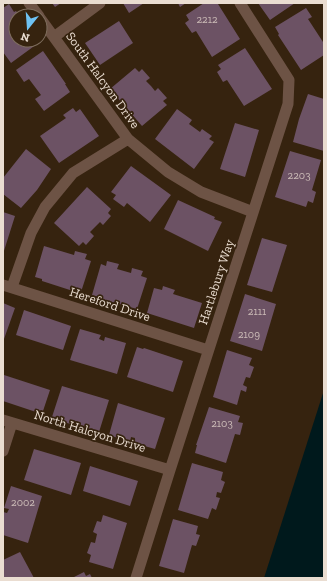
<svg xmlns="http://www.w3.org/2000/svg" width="327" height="581" viewBox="0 0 327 581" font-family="'Zilla Slab',serif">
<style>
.water{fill:#00191c}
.building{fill:#6c5264}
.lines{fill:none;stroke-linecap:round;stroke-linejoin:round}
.minor{stroke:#6d5345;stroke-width:11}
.labels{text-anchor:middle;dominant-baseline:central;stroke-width:3.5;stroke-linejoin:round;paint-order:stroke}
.number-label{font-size:11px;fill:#cabab6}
.street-label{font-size:13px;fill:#eaddd1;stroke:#36230f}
</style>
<rect width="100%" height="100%" fill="#36230f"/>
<path class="water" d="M 324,390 L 324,578 L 264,578 Z"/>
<path class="building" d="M 52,3 L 61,3 L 55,7 Z
M 123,3 L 144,3 L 129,13 Z
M 178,3 L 186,3 L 180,7 Z
M 204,3 L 218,4 L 240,39 L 212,57 L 196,31 L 192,33 L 185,23 L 189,20 L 186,15 Z
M 258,3 L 295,3 L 270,20 Z
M 9,4 L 14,12 L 16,11 L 20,16 L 16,16 L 16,40 L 34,40 L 37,44 L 11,63 L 3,52 L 3,8 Z
M 306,8 L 312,17 L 308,19 L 323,42 L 324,41 L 324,55 L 301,70 L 278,35 L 279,34 L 275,27 Z
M 119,21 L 133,43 L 100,65 L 85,43 Z
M 245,48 L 272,89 L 244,106 L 227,80 L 223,82 L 217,72 L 221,69 L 218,65 Z
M 43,51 L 66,84 L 65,84 L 70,92 L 44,111 L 35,99 L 41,95 L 29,79 L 24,82 L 16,70 Z
M 135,68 L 139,72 L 142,69 L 150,78 L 146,81 L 151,86 L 155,91 L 158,88 L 167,98 L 163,101 L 167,105 L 142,126 L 110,89 Z
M 308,94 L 324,99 L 324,151 L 293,142 L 299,119 Z
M 73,108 L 76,112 L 80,109 L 99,136 L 59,163 L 40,136 L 66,118 L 63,115 Z
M 177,109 L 192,120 L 189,124 L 200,132 L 202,129 L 212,136 L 209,139 L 214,142 L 194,169 L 155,139 Z
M 235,123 L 259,130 L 245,177 L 220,169 Z
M 26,149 L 51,169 L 37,190 L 21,208 L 3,194 L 3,178 Z
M 290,151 L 321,160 L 312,190 L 316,192 L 313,203 L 308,201 L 306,207 L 275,197 Z
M 131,166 L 171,195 L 150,222 L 127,203 L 124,207 L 113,199 L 116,195 L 111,192 Z
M 87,187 L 111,209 L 108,213 L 111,216 L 103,225 L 100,222 L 90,232 L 94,236 L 86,245 L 83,242 L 79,246 L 54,223 Z
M 178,200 L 215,217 L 214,219 L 222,222 L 208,251 L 164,229 Z
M 3,212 L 15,216 L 3,254 Z
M 262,238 L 287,245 L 272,292 L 247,285 Z
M 44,246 L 74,255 L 75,251 L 87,254 L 85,259 L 91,261 L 81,292 L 74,289 L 73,291 L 42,281 L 42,279 L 35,277 Z
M 107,261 L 119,264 L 117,269 L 131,273 L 132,268 L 143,271 L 141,276 L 147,278 L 137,309 L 98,298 L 99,297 L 92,295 L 101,264 L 106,266 Z
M 163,286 L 175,290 L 173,294 L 202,303 L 194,328 L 147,313 L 154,288 L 162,290 Z
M 245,294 L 276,304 L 262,351 L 230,341 Z
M 3,303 L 15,308 L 4,339 L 3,339 Z
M 24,310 L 71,326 L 63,350 L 16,335 Z
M 80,329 L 101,335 L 99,339 L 104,341 L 105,337 L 126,343 L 117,374 L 70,360 Z
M 137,347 L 143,349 L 144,348 L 183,361 L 173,392 L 127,377 Z
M 227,350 L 252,358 L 249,365 L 254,367 L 250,378 L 246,377 L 243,385 L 247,387 L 246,392 L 241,390 L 237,405 L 213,397 Z
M 4,375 L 50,390 L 42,414 L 3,401 Z
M 62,386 L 109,400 L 99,432 L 60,421 L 60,419 L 52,417 Z
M 118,403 L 165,418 L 155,449 L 134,443 L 135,438 L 131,437 L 130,442 L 109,435 Z
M 209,407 L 240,416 L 238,422 L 243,423 L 240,435 L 235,434 L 226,463 L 195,453 L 197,445 L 196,445 Z
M 34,449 L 81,463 L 71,495 L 24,480 Z
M 192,463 L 223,472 L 221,480 L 225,482 L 221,493 L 217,492 L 216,497 L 220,498 L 216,510 L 212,508 L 208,519 L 178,510 Z
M 90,466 L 138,481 L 130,506 L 83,491 Z
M 11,486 L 42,496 L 28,543 L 3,535 L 3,512 L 7,513 L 9,509 L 4,508 Z
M 103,515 L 127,523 L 113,569 L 89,562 L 91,555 L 87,553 L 91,542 L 95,543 L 97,534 L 93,532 L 97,521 L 101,522 Z
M 173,519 L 198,526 L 196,534 L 200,535 L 196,546 L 192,545 L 184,573 L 159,566 Z
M 20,552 L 34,578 L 3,578 L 3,560 Z
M 84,572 L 86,576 L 90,574 L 92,578 L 72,578 Z"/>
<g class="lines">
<path class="minor" d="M 29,3 L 39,16
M 40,18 L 128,139 L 168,172 L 201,192 L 253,212
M 54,37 L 100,3
M 3,285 L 208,350
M 12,287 L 31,233 L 45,207 L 73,173 L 128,139
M 3,420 L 170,470
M 3,451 L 12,423
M 136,578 L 170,470 L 288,104 L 289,80 L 240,3"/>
</g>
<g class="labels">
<g class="number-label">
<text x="207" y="19">2212</text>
<text x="299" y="175">2203</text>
<text x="257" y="311">2111</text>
<text x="249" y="334">2109</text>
<text x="222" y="423">2103</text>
<text x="23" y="502">2002</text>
</g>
<g class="street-label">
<text transform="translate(103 80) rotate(54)">South Halcyon Drive</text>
<text transform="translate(216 282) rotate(-72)">Hartlebury Way</text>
<text transform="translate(110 304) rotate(18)">Hereford Drive</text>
<text transform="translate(90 431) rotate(17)">North Halcyon Drive</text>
</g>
</g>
<rect width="327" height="581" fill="none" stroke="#eaddd1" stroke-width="8"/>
<g transform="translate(28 28) rotate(197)"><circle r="19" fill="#36230f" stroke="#7e6d5d"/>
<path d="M0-3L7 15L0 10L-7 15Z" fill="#6ec2f3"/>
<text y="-6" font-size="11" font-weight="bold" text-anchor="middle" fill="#eaddd1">N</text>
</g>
</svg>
